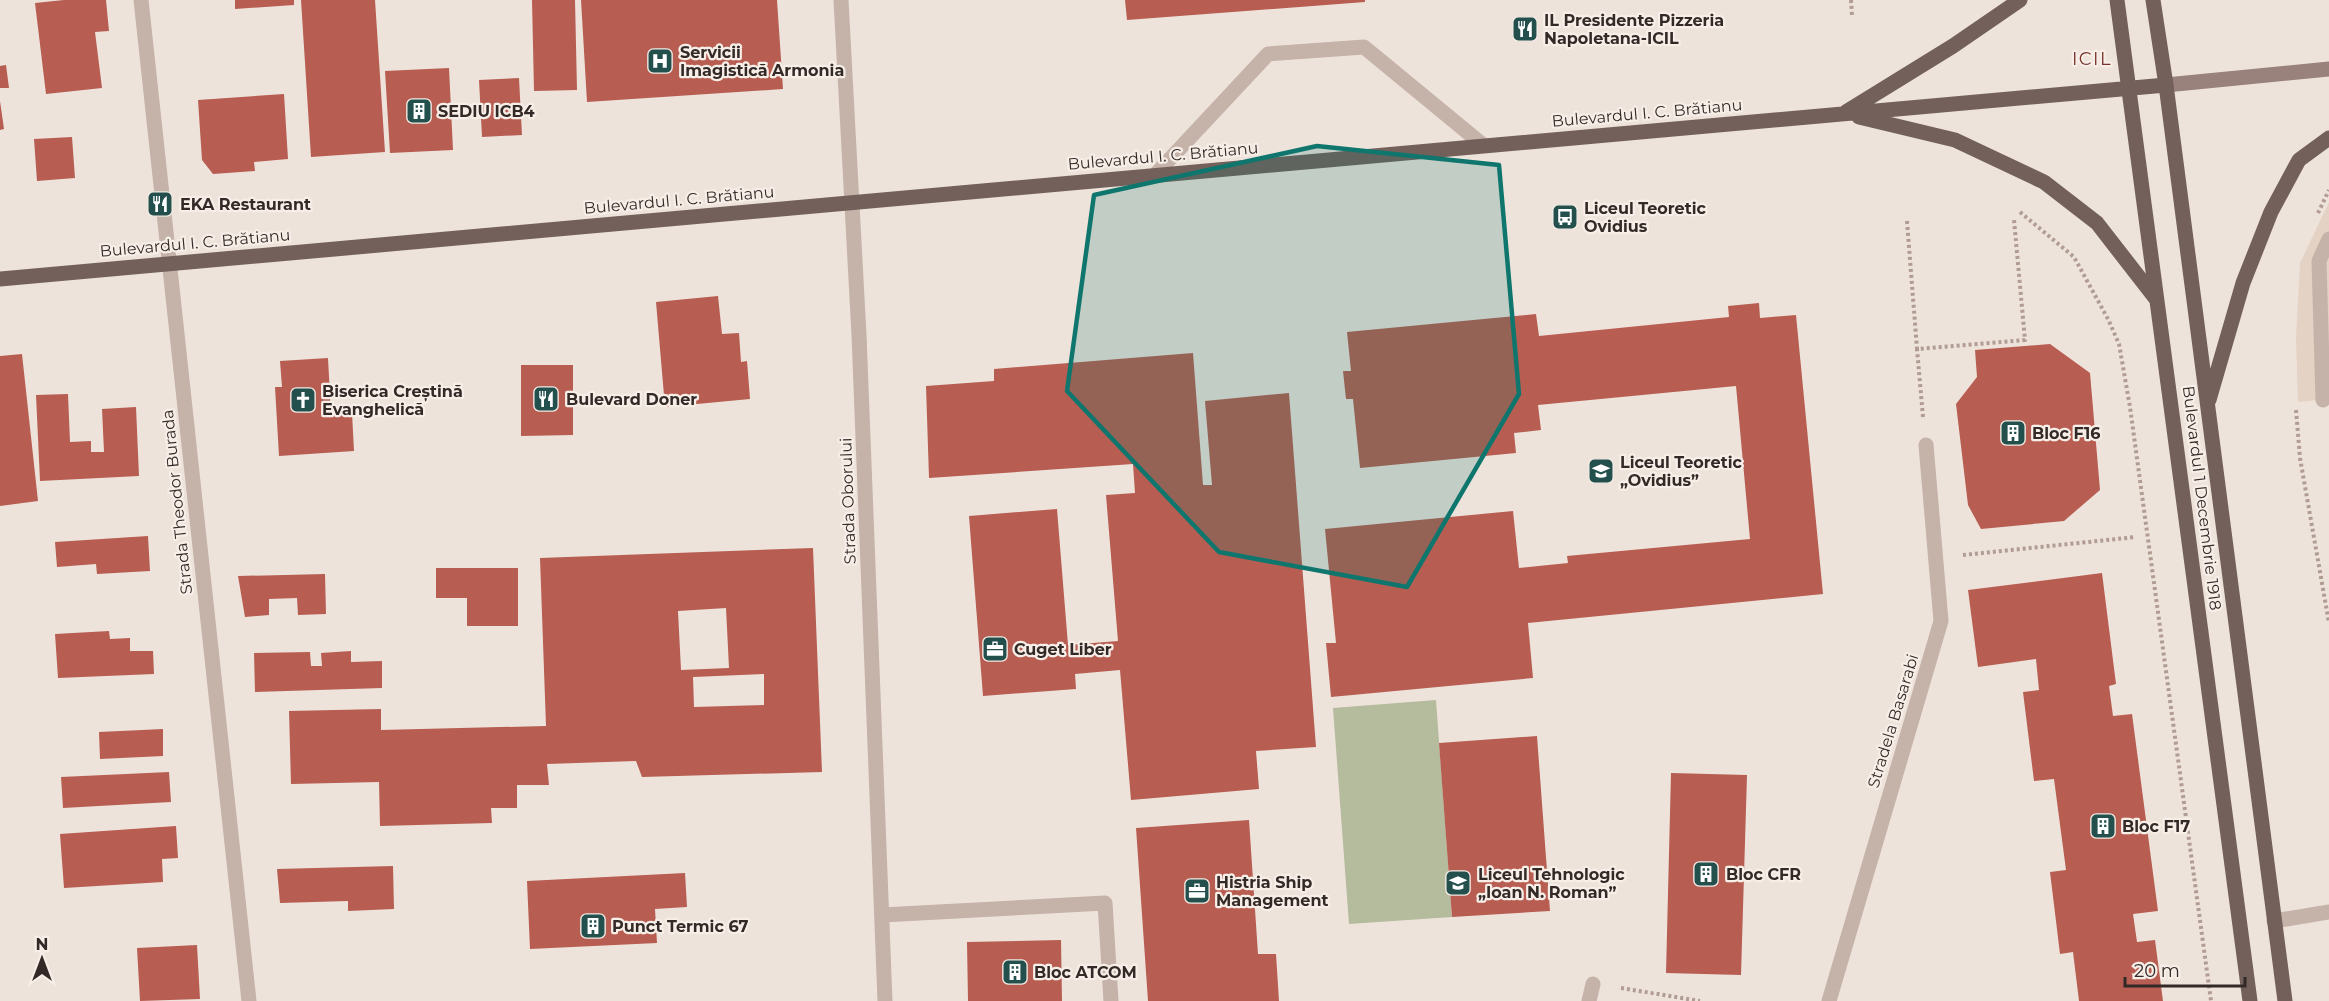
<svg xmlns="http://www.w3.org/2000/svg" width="2329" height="1001" viewBox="0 0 2329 1001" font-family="Montserrat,sans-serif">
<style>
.green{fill:#b5bb9d}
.plaza{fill:#e4d2c4}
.building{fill:#b75d51;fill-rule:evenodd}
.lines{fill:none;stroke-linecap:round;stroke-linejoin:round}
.path{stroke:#b09c93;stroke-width:4;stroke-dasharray:3 3;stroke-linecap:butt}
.service{stroke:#c5b2a9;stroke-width:15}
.pedestrian{stroke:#c5b2a9;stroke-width:15}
.minor{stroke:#c5b2a9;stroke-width:15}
.tertiary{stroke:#c5b2a9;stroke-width:15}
.secondary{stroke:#98827b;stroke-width:15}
.primary{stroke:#73605b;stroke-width:15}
.marked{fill:#0f766e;fill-opacity:0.2;stroke:#0f766e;stroke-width:4.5;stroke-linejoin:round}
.labels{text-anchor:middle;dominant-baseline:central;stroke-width:4.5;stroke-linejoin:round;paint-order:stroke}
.poi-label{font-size:16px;font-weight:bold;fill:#332a28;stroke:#f7eee7;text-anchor:start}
.street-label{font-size:16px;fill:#332a28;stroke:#f7eee7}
.neighbourhood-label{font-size:18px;letter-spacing:1.5px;fill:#78342b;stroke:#f7eee7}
</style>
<rect width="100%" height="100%" fill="#eee3db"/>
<path class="green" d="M 1436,700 L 1452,917 L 1349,924 L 1333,708 Z"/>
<path class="plaza" d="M 2329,202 L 2329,399 L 2298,402 L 2296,338 L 2300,263 Z"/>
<path class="building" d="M 64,0 L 106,0 L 109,31 L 95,32 L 102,88 L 46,94 L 35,3 Z
M 235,0 L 294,0 L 294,5 L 235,9 Z
M 301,0 L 375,0 L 385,152 L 311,157 Z
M 532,0 L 575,0 L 577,90 L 534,91 Z
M 581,0 L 777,0 L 783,89 L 587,102 Z
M 1125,0 L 1365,0 L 1365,2 L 1127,20 Z
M 6,65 L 9,88 L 0,88 L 0,66 Z
M 449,68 L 453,150 L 390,153 L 385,71 Z
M 519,78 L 522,135 L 482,137 L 479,80 Z
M 284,94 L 288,159 L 254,162 L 255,171 L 213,174 L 202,160 L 198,100 Z
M 0,101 L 4,129 L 0,130 Z
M 72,137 L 75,178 L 37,181 L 34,139 Z
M 718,296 L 722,334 L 739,333 L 741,362 L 747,361 L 750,399 L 665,407 L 656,302 Z
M 1759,303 L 1760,318 L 1796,315 L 1823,594 L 1528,623 L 1533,678 L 1331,697 L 1326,643 L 1336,643 L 1325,529 L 1513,511 L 1519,568 L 1568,563 L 1567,556 L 1750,539 L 1736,386 L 1538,405 L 1541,430 L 1514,433 L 1516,453 L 1360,468 L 1353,399 L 1346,399 L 1343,371 L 1351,371 L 1347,332 L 1536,314 L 1539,336 L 1729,317 L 1728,306 Z
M 2050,344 L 2090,373 L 2100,490 L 2064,521 L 1981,529 L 1968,505 L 1956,404 L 1977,377 L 1975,350 Z
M 1193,353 L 1203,485 L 1212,485 L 1205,401 L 1289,393 L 1316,747 L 1256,751 L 1259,789 L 1131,800 L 1120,670 L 1075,674 L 1076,689 L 983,696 L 969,516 L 1057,509 L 1068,645 L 1118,641 L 1106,495 L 1135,493 L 1133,464 L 929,478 L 926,386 L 994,381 L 994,369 Z
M 22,354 L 38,501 L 0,506 L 0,356 Z
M 328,358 L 331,414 L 352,413 L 354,451 L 279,456 L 275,387 L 282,387 L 280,361 Z
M 521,365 L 573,365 L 573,435 L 521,436 Z
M 68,394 L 70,442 L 91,441 L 91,452 L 104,452 L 102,409 L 136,407 L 139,476 L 40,481 L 36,395 Z
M 148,536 L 150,571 L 97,574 L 96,564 L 57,567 L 55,542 Z
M 813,548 L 822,772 L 642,777 L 636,761 L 547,764 L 549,785 L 517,785 L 517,808 L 491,808 L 492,823 L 380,826 L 379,782 L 291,784 L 289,711 L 381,709 L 381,730 L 546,726 L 540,558 ZM 726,608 L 729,668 L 681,670 L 678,611 ZM 764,674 L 764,705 L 694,707 L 693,677 Z
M 436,568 L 518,568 L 518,626 L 467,626 L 467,598 L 436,598 Z
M 2102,573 L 2116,684 L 2109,686 L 2113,716 L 2132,714 L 2158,911 L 2133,914 L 2137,942 L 2155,940 L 2163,1001 L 2079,1001 L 2073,952 L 2060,954 L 2050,872 L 2066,870 L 2054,779 L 2034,781 L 2023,692 L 2039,690 L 2036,659 L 1978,667 L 1968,590 Z
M 325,574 L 326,614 L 298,615 L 297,598 L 269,599 L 269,615 L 245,617 L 238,576 Z
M 109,631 L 110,639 L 130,638 L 130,651 L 153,651 L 154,674 L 58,678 L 55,634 Z
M 351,651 L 351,662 L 382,661 L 382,688 L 255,692 L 254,653 L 310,652 L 311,666 L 322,666 L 321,653 Z
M 163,729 L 163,756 L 100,759 L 99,732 Z
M 1537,736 L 1550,911 L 1452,917 L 1439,743 Z
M 169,772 L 171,802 L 63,808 L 61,777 Z
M 1671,773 L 1747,775 L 1741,975 L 1666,973 Z
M 1249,820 L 1258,954 L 1276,954 L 1279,1001 L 1148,1001 L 1136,828 Z
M 176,826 L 178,858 L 162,859 L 163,882 L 64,888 L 60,834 Z
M 393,866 L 394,909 L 348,911 L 348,901 L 280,903 L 277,869 Z
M 685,873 L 687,907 L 655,909 L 657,943 L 530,949 L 527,881 Z
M 1061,940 L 1062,1001 L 968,1001 L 967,942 Z
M 197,945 L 200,999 L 140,1001 L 137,948 Z"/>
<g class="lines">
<path class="path" d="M 1851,0 L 1852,15
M 2020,212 L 2074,257 L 2108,319 L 2119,344 L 2130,407 L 2211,1001
M 2318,213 L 2329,190
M 1907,221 L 1917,349
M 2296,410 L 2300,458 L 2329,623
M 1923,417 L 1917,349 L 2025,340 L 2014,220
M 1963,555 L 2136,537
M 1621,988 L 1700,1001"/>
<path class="service" d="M 1155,175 L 1268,54 L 1364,47 L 1483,145
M 882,915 L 1105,903 L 1111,1001
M 2274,921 L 2329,912
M 1589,1001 L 1593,984"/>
<path class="pedestrian" d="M 2323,400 L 2319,261 L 2329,239"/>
<path class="minor" d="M 841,0 L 859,335 L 885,1001
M 1829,1001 L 1941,621 L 1926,445"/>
<path class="tertiary" d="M 141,0 L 249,1001"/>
<path class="secondary" d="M 2166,85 L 2329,69"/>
<path class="primary" d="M 2117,0 L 2250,1001
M 2153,0 L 2166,85 L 2285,1001
M 1846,112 L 1953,46 L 2020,0
M 1859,117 L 1955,140 L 2044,182 L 2097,223 L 2156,299
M 0,279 L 2166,85
M 2209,400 L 2243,283 L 2271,212 L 2299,160 L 2329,138"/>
</g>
<path class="marked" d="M 1317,146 L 1499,165 L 1519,394 L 1407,587 L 1219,552 L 1067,391 L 1094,195 Z"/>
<defs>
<g id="restaurant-square" transform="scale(1.35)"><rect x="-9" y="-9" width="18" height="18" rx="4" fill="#234f4d" stroke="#f7eee7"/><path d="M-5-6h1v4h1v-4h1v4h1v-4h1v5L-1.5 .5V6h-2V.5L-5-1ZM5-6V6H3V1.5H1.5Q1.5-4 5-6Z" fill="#fff"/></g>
<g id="hospital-square" transform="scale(1.35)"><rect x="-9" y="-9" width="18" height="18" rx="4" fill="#234f4d" stroke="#f7eee7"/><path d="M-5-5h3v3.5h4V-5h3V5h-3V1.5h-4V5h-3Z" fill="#fff"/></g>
<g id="building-square" transform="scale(1.35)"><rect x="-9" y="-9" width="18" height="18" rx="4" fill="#234f4d" stroke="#f7eee7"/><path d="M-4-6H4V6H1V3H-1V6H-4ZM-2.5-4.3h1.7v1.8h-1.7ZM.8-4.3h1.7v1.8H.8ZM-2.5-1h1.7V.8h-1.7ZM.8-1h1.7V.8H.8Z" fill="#fff"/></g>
<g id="bus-square" transform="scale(1.35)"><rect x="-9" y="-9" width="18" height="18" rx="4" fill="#234f4d" stroke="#f7eee7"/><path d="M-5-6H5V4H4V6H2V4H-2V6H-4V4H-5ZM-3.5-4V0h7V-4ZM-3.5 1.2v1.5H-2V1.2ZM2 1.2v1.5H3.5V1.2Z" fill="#fff"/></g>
<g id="church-square" transform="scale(1.35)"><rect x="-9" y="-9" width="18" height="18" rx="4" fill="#234f4d" stroke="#f7eee7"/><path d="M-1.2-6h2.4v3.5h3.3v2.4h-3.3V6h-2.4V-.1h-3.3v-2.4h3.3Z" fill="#fff"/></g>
<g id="school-square" transform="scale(1.35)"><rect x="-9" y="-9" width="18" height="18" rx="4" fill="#234f4d" stroke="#f7eee7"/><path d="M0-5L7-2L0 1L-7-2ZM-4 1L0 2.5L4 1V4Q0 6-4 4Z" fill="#fff"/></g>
<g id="office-square" transform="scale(1.35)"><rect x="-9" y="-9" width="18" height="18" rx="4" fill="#234f4d" stroke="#f7eee7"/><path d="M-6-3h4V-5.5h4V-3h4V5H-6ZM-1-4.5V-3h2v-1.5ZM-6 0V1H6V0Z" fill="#fff"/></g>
</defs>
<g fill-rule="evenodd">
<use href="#restaurant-square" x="1525" y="29"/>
<use href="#hospital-square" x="660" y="61"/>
<use href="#building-square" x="419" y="111"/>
<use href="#restaurant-square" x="160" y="204"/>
<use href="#bus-square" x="1565" y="217"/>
<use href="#restaurant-square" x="546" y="399"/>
<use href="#church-square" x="303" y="400"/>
<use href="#building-square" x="2013" y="433"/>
<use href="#school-square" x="1601" y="471"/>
<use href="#office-square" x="995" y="649"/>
<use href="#building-square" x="2103" y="826"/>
<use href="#building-square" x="1706" y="874"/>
<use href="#school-square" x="1458" y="883"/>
<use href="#office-square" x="1197" y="891"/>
<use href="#building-square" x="593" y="926"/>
<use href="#building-square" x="1015" y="972"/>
</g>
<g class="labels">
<g class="poi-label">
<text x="1544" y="20">IL Presidente Pizzeria<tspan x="1544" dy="18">Napoletana-ICIL</tspan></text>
<text x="680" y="52">Servicii<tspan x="680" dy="18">Imagistică Armonia</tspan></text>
<text x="438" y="111">SEDIU ICB4</text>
<text x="180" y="204">EKA Restaurant</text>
<text x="1584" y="208">Liceul Teoretic<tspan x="1584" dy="18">Ovidius</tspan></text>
<text x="322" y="391">Biserica Creștină<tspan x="322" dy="18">Evanghelică</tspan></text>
<text x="566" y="399">Bulevard Doner</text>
<text x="2032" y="433">Bloc F16</text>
<text x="1620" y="462">Liceul Teoretic<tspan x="1620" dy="18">„Ovidius”</tspan></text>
<text x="1014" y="649">Cuget Liber</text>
<text x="2122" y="826">Bloc F17</text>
<text x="1478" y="874">Liceul Tehnologic<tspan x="1478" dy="18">„Ioan N. Roman”</tspan></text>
<text x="1726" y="874">Bloc CFR</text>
<text x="1216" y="882">Histria Ship<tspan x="1216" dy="18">Management</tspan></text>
<text x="612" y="926">Punct Termic 67</text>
<text x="1034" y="972">Bloc ATCOM</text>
</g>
<g class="street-label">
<text transform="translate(1647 113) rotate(-5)">Bulevardul I. C. Brătianu</text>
<text transform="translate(1163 156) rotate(-5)">Bulevardul I. C. Brătianu</text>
<text transform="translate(679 200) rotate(-5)">Bulevardul I. C. Brătianu</text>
<text transform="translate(195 243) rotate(-5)">Bulevardul I. C. Brătianu</text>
<text transform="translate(2202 498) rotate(83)">Bulevardul 1 Decembrie 1918</text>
<text transform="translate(848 501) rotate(-92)">Strada Oborului</text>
<text transform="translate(177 502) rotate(-96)">Strada Theodor Burada</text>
<text transform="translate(1893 721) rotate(-73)">Stradela Basarabi</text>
</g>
<g class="neighbourhood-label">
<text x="2092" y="59">ICIL</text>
</g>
</g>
<g transform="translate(42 959)" stroke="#f7eee7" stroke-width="4.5" paint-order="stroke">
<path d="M0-4.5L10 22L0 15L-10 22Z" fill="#332a28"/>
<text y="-9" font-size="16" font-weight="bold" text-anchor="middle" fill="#332a28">N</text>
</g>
<path d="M2125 977v9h120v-9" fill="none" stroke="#332a28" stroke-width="3"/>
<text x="2134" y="977" font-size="18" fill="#332a28" stroke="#f7eee7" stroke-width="4.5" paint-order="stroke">20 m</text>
</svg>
